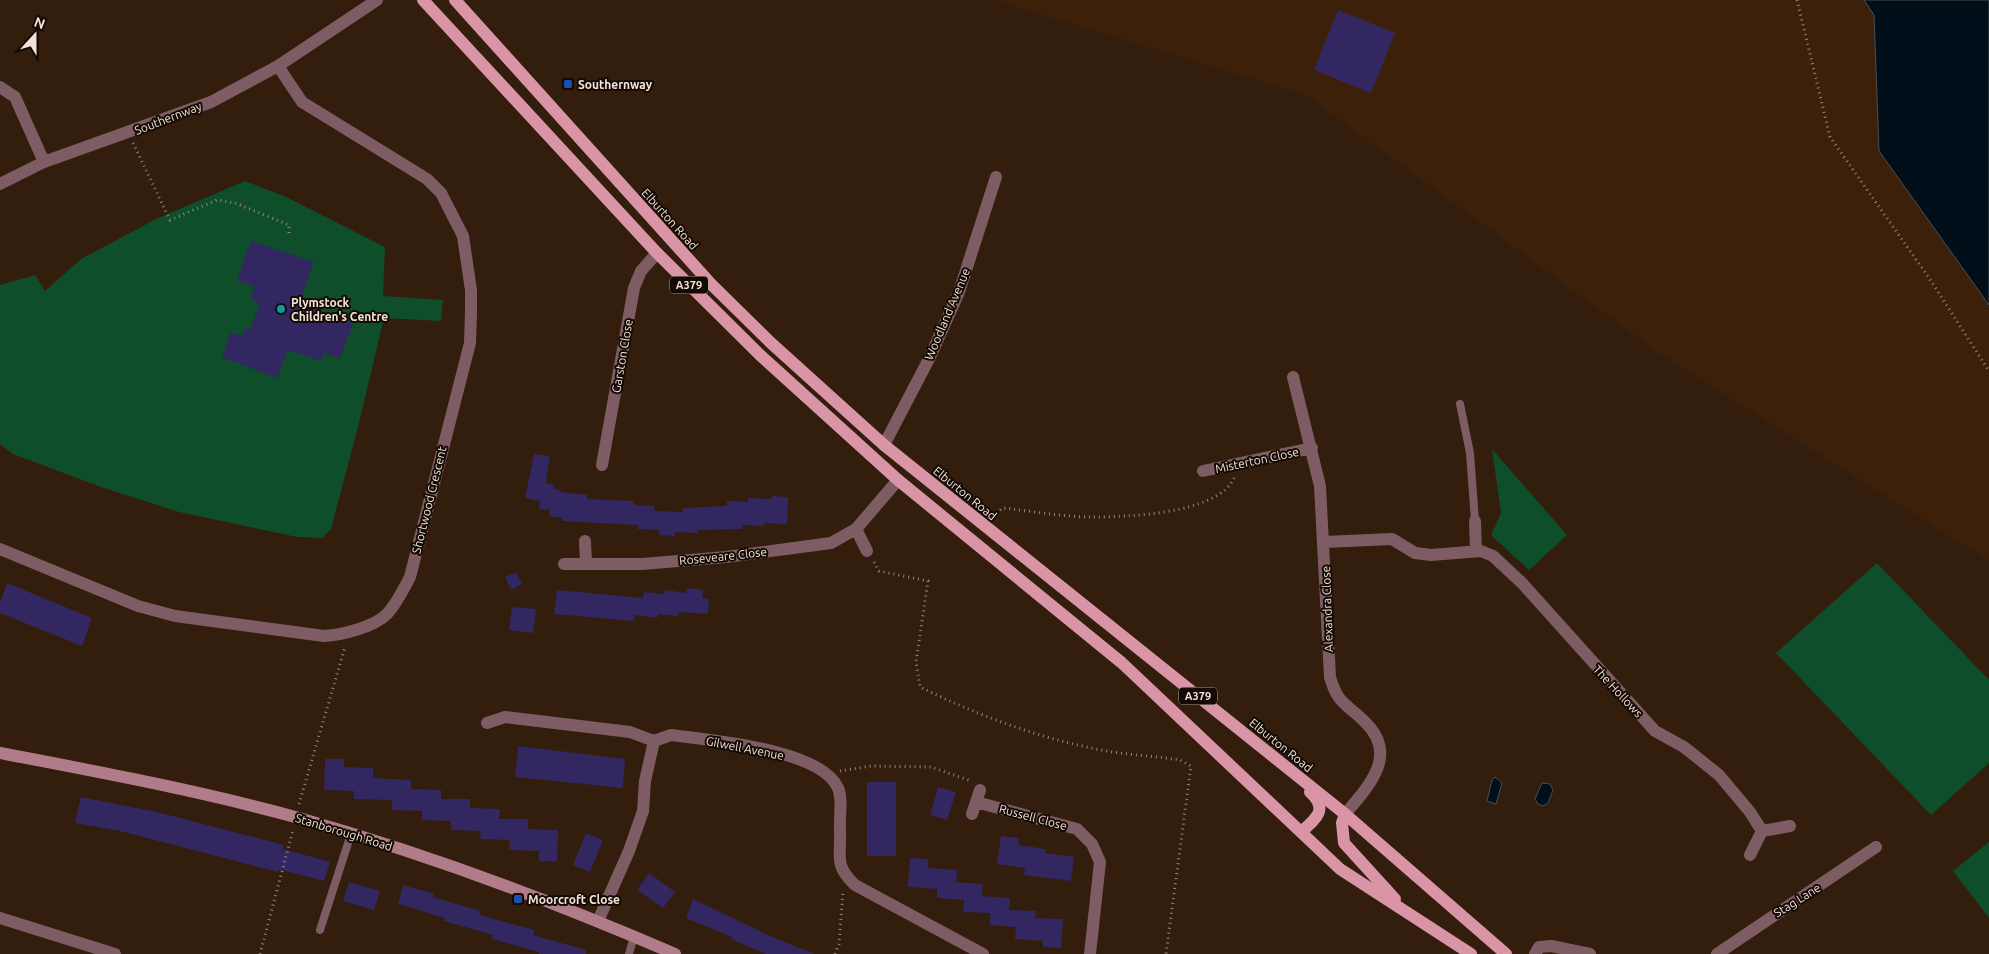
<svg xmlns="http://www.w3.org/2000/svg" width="1989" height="954" viewBox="0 0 1989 954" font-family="Ubuntu,sans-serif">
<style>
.built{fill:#3c200a}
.green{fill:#0f4e2a}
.water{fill:#000f1a;stroke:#494f53}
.building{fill:#332761}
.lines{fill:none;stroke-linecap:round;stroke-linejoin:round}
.path{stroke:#998679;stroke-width:3;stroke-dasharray:1 4;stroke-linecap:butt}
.lane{stroke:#7d5c64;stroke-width:8}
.street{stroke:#7d5c64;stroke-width:12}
.secondary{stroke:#b17c89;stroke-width:12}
.primary{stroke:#d995a6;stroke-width:12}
.transit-dot{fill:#1a4fb4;stroke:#130a04;stroke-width:2}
.culture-dot{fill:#0f9aa8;stroke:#130a04;stroke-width:2}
.labels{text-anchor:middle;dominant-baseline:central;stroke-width:4;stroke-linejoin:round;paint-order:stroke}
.shield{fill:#130a04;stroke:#b0a299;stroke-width:1}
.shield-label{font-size:11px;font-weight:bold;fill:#f3e3d9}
.poi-label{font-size:12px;font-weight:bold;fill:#f3e3d9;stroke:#130a04;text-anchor:start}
.street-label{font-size:12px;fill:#f3e3d9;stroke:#130a04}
</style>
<rect width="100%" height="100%" fill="#331d0c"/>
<path class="built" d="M 993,0 L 1989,0 L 1989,561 L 1657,352 L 1306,95 Z"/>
<path class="green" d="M 245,181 L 286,197 L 385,247 L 383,296 L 443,300 L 441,321 L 384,318 L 358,427 L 331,529 L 322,538 L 297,537 L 179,512 L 101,487 L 13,454 L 0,444 L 0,285 L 35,275 L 45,291 L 81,259 L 156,219 Z
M 1492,449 L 1567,535 L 1529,570 L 1491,535 L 1501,513 Z
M 1877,563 L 1989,680 L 1989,763 L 1931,815 L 1776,653 Z
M 1989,842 L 1989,918 L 1953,871 Z"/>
<path class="water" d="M 1864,0 L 1989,0 L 1989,305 L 1879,151 L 1874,15 Z
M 1495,777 L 1502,783 L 1496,804 L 1487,801 L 1492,780 Z
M 1542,783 L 1550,784 L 1553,790 L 1548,803 L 1543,806 L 1538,804 L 1535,799 Z"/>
<path class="building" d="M 1338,10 L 1395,33 L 1371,93 L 1314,70 Z
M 251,241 L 314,262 L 299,303 L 353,323 L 340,359 L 324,353 L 321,361 L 288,350 L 277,378 L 222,357 L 231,332 L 242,336 L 245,328 L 250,330 L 260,303 L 250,299 L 255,287 L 237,280 Z
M 534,454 L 550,456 L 546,483 L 554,484 L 553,489 L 561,490 L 560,492 L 587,495 L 587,499 L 634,501 L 634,505 L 655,506 L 654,511 L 683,512 L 683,508 L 727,506 L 727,501 L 748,502 L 748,498 L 771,499 L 772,496 L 788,497 L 787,524 L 764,523 L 764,526 L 743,525 L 742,529 L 698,530 L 698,533 L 675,532 L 675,536 L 659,535 L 659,530 L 637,529 L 638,525 L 562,521 L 562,518 L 549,516 L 550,510 L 539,509 L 540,501 L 525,498 Z
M 516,572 L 522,584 L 511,590 L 505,577 Z
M 7,583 L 92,618 L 82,646 L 0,613 L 0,603 Z
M 687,588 L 703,590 L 702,598 L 709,599 L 708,614 L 679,612 L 678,616 L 658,614 L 657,618 L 635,615 L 634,621 L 554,614 L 557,590 L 643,598 L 644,592 L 664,594 L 665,590 L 686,593 Z
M 512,607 L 536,609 L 533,633 L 509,630 Z
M 518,746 L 625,759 L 623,788 L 515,777 Z
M 325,759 L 344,759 L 344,767 L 373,768 L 373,778 L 411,780 L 411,789 L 441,790 L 441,799 L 470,799 L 470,808 L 500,809 L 499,819 L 528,819 L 528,829 L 558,830 L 557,861 L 539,861 L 539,851 L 509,850 L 510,840 L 480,839 L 481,831 L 451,830 L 451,821 L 422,820 L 422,811 L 392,810 L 392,800 L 354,799 L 354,791 L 324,790 Z
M 867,782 L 896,782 L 896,856 L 867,856 Z
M 938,787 L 956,792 L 947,820 L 930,815 Z
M 81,797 L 161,813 L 284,845 L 283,849 L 330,862 L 324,881 L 278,869 L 278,872 L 120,831 L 75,823 Z
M 586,833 L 603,840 L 590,872 L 573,865 Z
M 1001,836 L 1019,838 L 1018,845 L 1046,849 L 1046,853 L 1074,857 L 1071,881 L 1024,875 L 1025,868 L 997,864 Z
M 910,858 L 928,859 L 928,868 L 957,870 L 956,882 L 983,884 L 982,896 L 1010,898 L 1009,910 L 1036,911 L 1035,918 L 1063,919 L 1061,948 L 1043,947 L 1043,941 L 1015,939 L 1016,927 L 990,925 L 990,913 L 963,912 L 964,900 L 937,898 L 937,889 L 908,887 Z
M 649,873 L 675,892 L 663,908 L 637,890 Z
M 349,882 L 380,891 L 374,910 L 343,901 Z
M 403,885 L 434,894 L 433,897 L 480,911 L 479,915 L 535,930 L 533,935 L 586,950 L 586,954 L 539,954 L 539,952 L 492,939 L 493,935 L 444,921 L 445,918 L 398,904 Z
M 693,899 L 768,935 L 814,954 L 766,954 L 731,939 L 732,937 L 686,918 Z"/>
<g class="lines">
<path class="path" d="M 1797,0 L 1830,137 L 1929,278 L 1989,371
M 133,143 L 170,220 L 217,200 L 235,203 L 289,225 L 289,235
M 992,516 L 1003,508 C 1032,511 1063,517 1092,517 C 1127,517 1218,514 1234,478
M 874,562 L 879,571 L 928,581 L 916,662 L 920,687 C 977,715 1038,738 1101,750 C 1127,755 1154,756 1180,760 L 1191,766 L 1166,954
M 840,771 L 871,766 L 931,767 L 971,781
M 299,804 L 345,647
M 260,954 L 293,830
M 835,954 L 839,944 L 843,891"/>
<path class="lane" d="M 1460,404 L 1470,453 L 1475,521
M 320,930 L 351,834
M 629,954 L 634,936"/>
<path class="street" d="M 0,87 L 15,97 L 44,162
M 0,184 L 44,162 L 211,102 L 278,66 L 377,0
M 1293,377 L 1320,486 L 1330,677 C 1338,705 1346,703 1365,722 C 1399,755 1369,786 1345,814
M 884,445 L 930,357 L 959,292 L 996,177
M 602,465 L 634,288 L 641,271 L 657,253
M 1203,471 L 1312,448
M 1475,521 L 1476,551
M 856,529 L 867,551
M 585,541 L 586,563
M 1324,542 L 1392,539 L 1415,553 L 1431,555 L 1481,551 L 1493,556 L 1522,583 L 1655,731 L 1684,747 L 1719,775 L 1750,812 L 1762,831
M 0,549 L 138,606 L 175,616 L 324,636 C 342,635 374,627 387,614 C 397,603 403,590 410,577 L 470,343 L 471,312 L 471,290 L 463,236 L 441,193 L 427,179 L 302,102 L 278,66
M 564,564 L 642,564 L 726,557 L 831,543 L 856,529 L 898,480
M 487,723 L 505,717 L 630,732 L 654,741 L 671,735 C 709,740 821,749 838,788 C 843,799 839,818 840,830 C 841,858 834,865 855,885 L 983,954
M 976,802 L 1077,829 L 1092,844 L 1100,862 L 1090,954
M 972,814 L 980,790
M 1750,855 L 1762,831 L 1790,826
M 0,918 L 115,954
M 598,921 L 629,851 L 643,811 L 645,781 L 654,741
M 1535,954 L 1539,947 L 1551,946 L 1590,954
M 1717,954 L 1876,847"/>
<path class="secondary" d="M 0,753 C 100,772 201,791 299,818 C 427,854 553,901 675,954"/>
<path class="primary" d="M 423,0 L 657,253 L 760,355 L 898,480 L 1122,663 L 1340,869 L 1471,954
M 455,0 L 711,284 L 771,343 L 884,445 L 1345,814 L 1506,954
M 1345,814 L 1342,823 L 1344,843 L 1395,899
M 1301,832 C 1316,819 1329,809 1310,792"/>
</g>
<g class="transit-dot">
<rect x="563" y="79" width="10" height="10" rx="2.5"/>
<rect x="513" y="894" width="10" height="10" rx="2.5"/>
</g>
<circle class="culture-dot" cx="281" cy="309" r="5"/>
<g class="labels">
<g class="shield">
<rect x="670" y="276.5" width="38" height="17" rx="4"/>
<rect x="1179" y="687.5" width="38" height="17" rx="4"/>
</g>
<g class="shield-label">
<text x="689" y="285">A379</text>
<text x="1198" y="696">A379</text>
</g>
<g class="poi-label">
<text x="578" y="84">Southernway</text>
<text x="291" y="302">Plymstock<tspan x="291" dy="14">Children's Centre</tspan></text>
<text x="528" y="899">Moorcroft Close</text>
</g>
<g class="street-label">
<text transform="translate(168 118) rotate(-21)">Southernway</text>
<text transform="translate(670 219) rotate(48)">Elburton Road</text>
<text transform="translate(947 314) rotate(-67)">Woodland Avenue</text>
<text transform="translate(622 356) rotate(-80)">Garston Close</text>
<text transform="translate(1257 460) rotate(-12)">Misterton Close</text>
<text transform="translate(965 493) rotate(39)">Elburton Road</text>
<text transform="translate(429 500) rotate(-76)">Shortwood Crescent</text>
<text transform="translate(723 556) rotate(-6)">Roseveare Close</text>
<text transform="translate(1327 609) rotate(-92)">Alexandra Close</text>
<text transform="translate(1618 691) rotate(47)">The Hollows</text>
<text transform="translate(1281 745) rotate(39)">Elburton Road</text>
<text transform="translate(745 748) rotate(11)">Gilwell Avenue</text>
<text transform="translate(1033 817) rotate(15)">Russell Close</text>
<text transform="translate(344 832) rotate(17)">Stanborough Road</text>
<text transform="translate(1797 900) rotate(-32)">Stag Lane</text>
</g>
</g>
<g transform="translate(35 35) rotate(21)" stroke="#130a04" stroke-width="4" paint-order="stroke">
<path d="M0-4L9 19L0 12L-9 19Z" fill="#f3e3d9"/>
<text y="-8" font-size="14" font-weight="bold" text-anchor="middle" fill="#f3e3d9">N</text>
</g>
</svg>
